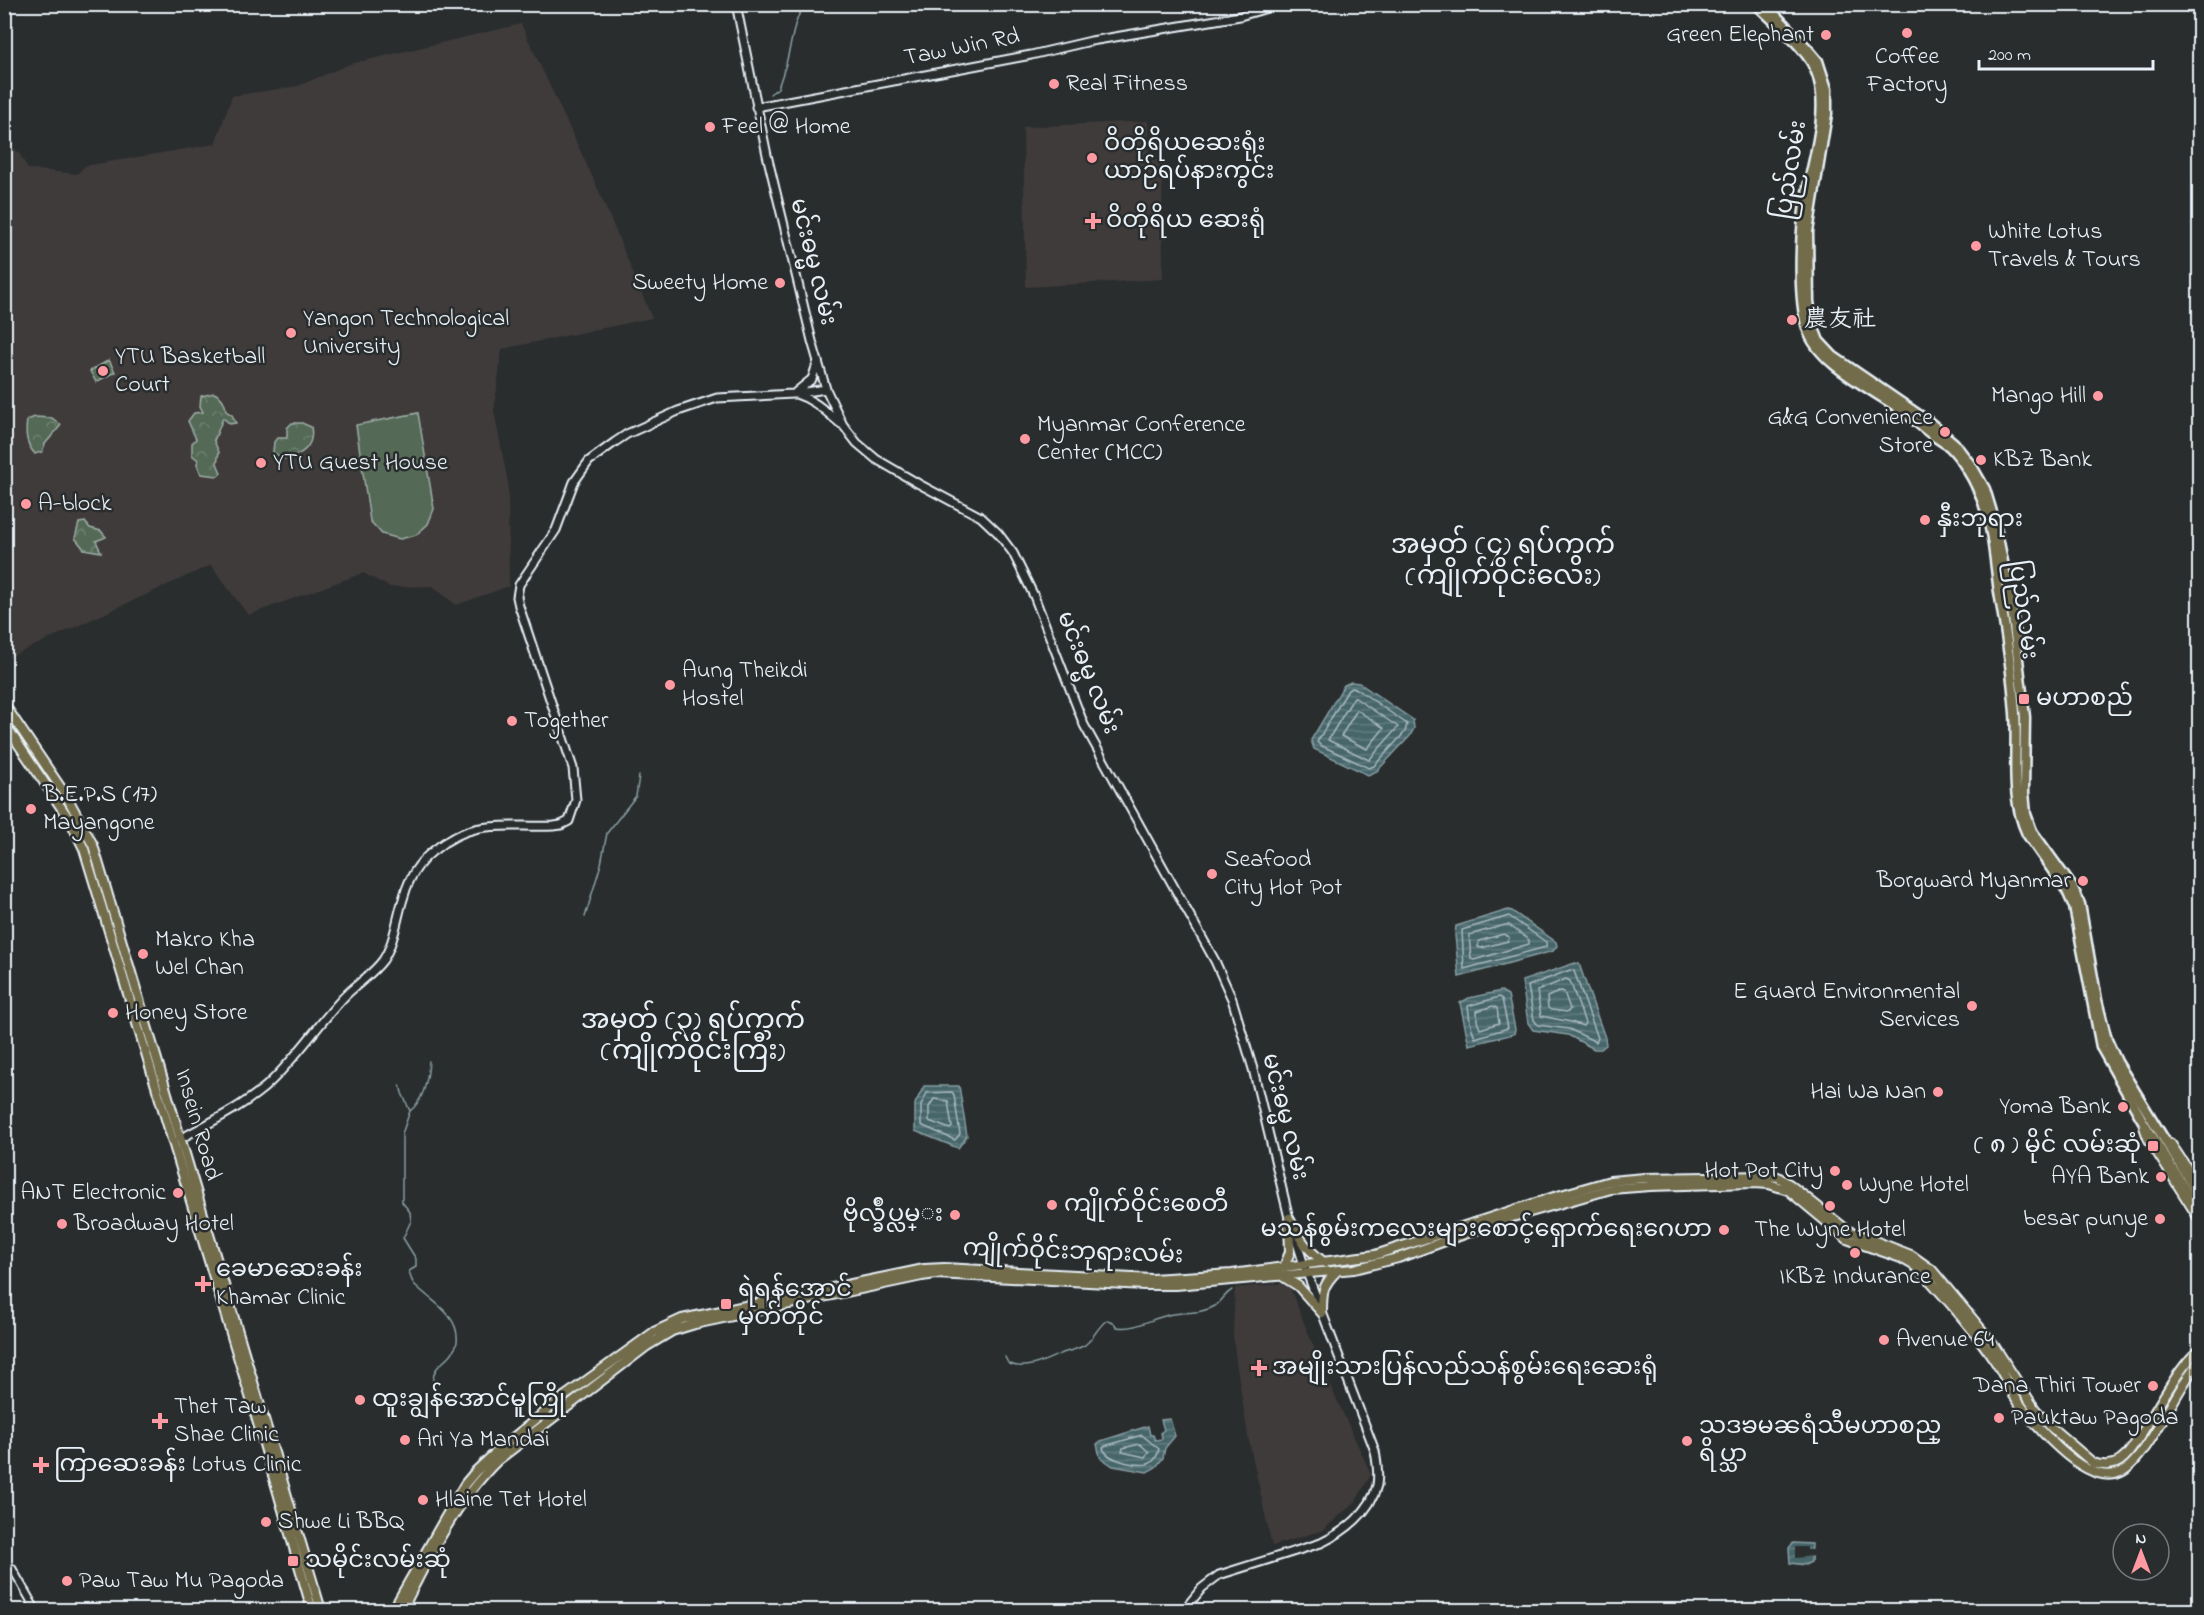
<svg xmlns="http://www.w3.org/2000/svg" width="2204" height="1615" viewBox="0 0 2204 1615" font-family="'Indie Flower','LXGW WenKai TC','Noto Sans Myanmar',sans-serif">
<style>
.built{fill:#3f3b3b}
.green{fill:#556b57;stroke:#9eaea8;stroke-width:1.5}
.forest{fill:url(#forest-crowns);stroke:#9eaea8;stroke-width:1.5}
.water{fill:url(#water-rules);stroke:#879ea3;stroke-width:1.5}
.pier{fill:#2a2d2e}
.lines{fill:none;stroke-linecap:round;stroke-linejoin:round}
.shore{stroke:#a8b9bf;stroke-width:1.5}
.stream{stroke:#879ea3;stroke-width:1.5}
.tertiary-casing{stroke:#e8f1f8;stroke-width:10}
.secondary-casing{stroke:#e8f1f8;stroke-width:11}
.primary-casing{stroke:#e8f1f8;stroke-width:12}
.trunk-casing{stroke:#e8f1f8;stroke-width:13}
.tertiary{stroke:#2a2d2e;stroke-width:6}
.secondary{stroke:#2a2d2e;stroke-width:7}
.primary{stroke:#726c4b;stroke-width:8}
.trunk{stroke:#726c4b;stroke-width:8}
.poi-dot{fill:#ff9aa2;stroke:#2a2d2e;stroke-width:2}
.labels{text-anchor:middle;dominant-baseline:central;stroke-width:5;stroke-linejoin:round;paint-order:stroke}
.poi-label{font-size:24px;fill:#e8f1f8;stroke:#2a2d2e;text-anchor:start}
.street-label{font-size:24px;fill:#e8f1f8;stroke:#2a2d2e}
.quarter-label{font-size:27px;fill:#e8f1f8;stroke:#2a2d2e}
</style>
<defs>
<pattern id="forest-crowns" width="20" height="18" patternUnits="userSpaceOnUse" patternTransform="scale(1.5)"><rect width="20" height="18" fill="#556b57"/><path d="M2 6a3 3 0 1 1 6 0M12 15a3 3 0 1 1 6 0" fill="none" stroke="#6d8170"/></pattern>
<pattern id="water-rules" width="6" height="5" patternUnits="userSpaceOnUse" patternTransform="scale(1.5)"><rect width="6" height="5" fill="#47666a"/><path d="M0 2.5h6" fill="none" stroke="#627c80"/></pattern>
</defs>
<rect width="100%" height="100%" fill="#2a2d2e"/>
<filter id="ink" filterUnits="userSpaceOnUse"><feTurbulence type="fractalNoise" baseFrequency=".0167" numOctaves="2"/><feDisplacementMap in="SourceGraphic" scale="12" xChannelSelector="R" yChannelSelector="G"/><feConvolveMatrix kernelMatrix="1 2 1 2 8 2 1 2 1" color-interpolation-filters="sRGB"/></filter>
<g filter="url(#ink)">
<path class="built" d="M 521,24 L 598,189 L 652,318 L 502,349 L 494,411 L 508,483 L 509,586 L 456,605 L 433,586 L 390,587 L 363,573 L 248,615 L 211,565 L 5,659 L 4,139 L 19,153 L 28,169 L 77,174 L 85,166 L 215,144 L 232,96 L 298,86 L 350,64 Z
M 1148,121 L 1149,160 L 1158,160 L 1162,164 L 1163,279 L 1026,287 L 1023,127 Z
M 1288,1283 L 1323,1370 L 1371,1474 L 1356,1501 L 1323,1530 L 1272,1546 L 1248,1436 L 1236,1361 L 1233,1334 L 1235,1288 Z"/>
<path class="green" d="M 109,360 L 115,372 L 96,382 L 90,371 Z
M 418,413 L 434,509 L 428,524 L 416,535 L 400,539 L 382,534 L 370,521 L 356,425 Z"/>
<path class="forest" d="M 214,393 C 222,397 225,401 226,411 L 232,415 L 236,423 L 230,424 L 223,418 L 214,441 L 219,452 L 217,463 L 221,473 L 218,476 L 201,474 L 197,464 L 198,460 L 192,455 L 192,443 L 196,439 L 188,421 L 194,413 L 203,412 L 200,406 L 201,396 Z
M 35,417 L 52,418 L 61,425 L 45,444 L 42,452 L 35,454 C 26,444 25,434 27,420 Z
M 292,423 L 302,423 L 311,427 C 315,447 301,456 283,459 L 273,452 L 274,442 L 277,438 L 287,438 L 287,428 Z
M 85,522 L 90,528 L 101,531 L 106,537 L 96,541 L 101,552 L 84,549 L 75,538 L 79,523 Z"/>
<path class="water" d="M 1351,682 L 1359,683 L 1413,720 L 1414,728 L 1410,736 L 1377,771 L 1368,775 L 1314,749 L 1311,740 L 1344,685 Z
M 1508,910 L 1512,911 L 1556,942 L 1557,946 L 1553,951 L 1459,977 L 1455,935 L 1456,926 Z
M 1575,963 L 1579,964 L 1605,1038 L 1606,1045 L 1601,1049 L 1594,1049 L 1568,1035 L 1533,1030 L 1528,1023 L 1522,981 Z
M 1501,991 L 1508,995 L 1515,1029 L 1514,1034 L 1469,1045 L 1460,1003 L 1469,998 Z
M 924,1086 L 959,1086 L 967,1136 L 958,1148 L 915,1131 L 915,1104 Z
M 1170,1419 L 1175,1436 L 1165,1448 L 1163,1458 L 1156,1467 L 1147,1472 L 1113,1466 L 1100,1457 L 1097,1444 L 1101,1441 L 1148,1426 L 1150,1435 L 1153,1435 L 1155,1440 L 1162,1439 L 1161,1432 L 1164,1430 L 1161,1420 Z
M 1793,1543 L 1812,1544 L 1811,1562 L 1805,1565 L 1790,1563 L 1789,1548 Z"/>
<path class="pier" d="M 1795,1547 L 1807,1547 L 1807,1550 L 1816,1550 L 1815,1556 L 1795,1558 Z"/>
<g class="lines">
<path class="shore" d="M 1352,688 L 1357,689 L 1407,724 L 1405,732 L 1374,766 L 1369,768 L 1320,745 L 1317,742 L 1348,690 Z
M 1354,697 L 1398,727 L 1369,760 L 1328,740 Z
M 1357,710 L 1384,728 L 1367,749 L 1341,736 Z
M 1509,916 L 1546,942 L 1546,947 L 1464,969 L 1462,930 Z
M 1505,925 L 1509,925 L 1529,940 L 1529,944 L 1474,960 L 1471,959 L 1469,935 Z
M 1504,934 L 1509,937 L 1508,941 L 1481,948 L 1478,947 L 1479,941 Z
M 1570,970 L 1574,971 L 1598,1038 L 1596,1042 L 1569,1029 L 1538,1025 L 1534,1020 L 1528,986 Z
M 1566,979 L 1570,981 L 1585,1023 L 1583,1026 L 1571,1022 L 1541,1016 L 1537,991 Z
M 1561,991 L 1564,992 L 1570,1009 L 1568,1012 L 1551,1010 L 1548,1008 L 1547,997 Z
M 1499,997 L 1502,999 L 1508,1028 L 1475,1038 L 1470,1022 L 1468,1006 Z
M 1493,1006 L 1497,1008 L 1499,1023 L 1480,1029 L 1477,1021 L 1477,1011 Z
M 952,1092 L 954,1095 L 960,1134 L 955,1140 L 921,1125 L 921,1105 L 927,1093 Z
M 934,1099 L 948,1101 L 952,1127 L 950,1129 L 929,1121 L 929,1107 Z
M 1142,1435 L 1159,1449 C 1158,1453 1156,1459 1152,1462 C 1144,1469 1107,1461 1103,1448 L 1105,1446 Z
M 1140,1444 L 1149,1452 L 1145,1457 L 1122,1452 L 1123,1448 Z"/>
<path class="stream" d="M 770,94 L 778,88 L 786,64 L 795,25 L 803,4
M 585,917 L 601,864 L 607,833 L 636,796 L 639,776
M 400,1085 L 402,1093 L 410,1111 L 402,1134 L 402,1202 L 410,1212 L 411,1221 L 403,1238 L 416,1259 L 416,1267 L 409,1271 C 410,1275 411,1280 414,1284 C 429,1300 460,1314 457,1342 C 455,1354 444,1360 437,1368 C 432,1374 433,1383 432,1390
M 410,1111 C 424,1100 428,1078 429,1061
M 1005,1357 L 1008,1363 C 1024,1372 1047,1360 1062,1353 C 1070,1351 1078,1349 1085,1345 C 1094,1338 1098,1326 1107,1320 L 1113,1322 L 1117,1327 C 1135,1330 1150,1319 1168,1315 C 1183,1311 1200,1315 1215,1306 C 1221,1302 1225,1294 1232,1290"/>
<g class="tertiary-casing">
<path id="tertiary" d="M 4,1563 L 12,1568 L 36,1610"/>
</g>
<g class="secondary-casing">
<path id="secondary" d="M 736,4 L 767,155 L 812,341 L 826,389 L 843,425 L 857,443 L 876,459 L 919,484 L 981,517 L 998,533 L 1013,553 L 1034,596 L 1084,725 L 1215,961 L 1232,999 L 1253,1069 L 1289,1218 L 1304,1265 L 1375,1451 C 1377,1462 1379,1474 1377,1485 C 1371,1512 1344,1532 1321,1543 L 1219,1575 L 1202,1588 L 1184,1610
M 756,107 L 1031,55 L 1091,41 L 1240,16 L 1281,4
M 796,392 L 812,379 L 818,361
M 796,394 C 815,400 826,412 841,424
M 180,1139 C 209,1123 240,1108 265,1087 C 295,1060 316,1027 343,998 C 355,985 372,975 383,960 C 395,942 397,916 404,896 C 409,878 419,862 433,851 C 474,817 505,828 554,826 L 561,825 L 569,821 L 576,800 L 573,768 L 519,606 L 517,597 L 519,585 L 556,530 L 574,482 L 589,461 L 615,442 L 627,434 L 678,411 L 717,398 L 793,394 L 826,389"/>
</g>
<g class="primary-casing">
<path id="primary" d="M 4,704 L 67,797 L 93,845 L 321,1610
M 4,723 L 71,822 L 84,849 L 250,1396 L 312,1610
M 2144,1127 L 2148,1138 L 2200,1220
M 2171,1144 L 2200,1188
M 1289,1218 C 1301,1240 1304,1247 1325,1263
M 1284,1267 L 1290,1252 L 1289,1222
M 1282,1276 L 1298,1286 L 1322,1313
M 1322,1313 C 1322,1292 1322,1285 1338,1270
M 393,1610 L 444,1520 L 465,1484 L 476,1471 L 504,1445 L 565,1396 L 654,1332 L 682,1319 L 924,1269 L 944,1268 L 1152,1279 L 1232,1274 L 1375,1255 L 1554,1197 L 1610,1181 L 1645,1178 L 1767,1176 L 1778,1177 L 1789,1184 L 1847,1230 L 1911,1255 L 1932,1270 L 1991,1341 L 2035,1409 L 2052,1428 L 2093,1463 C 2102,1466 2112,1466 2120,1461 C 2128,1456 2133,1447 2138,1439 C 2153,1417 2180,1363 2200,1350
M 402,1610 C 428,1558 456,1501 498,1460 L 647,1346 L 672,1331 L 695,1324 L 922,1276 L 936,1274 L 1144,1285 L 1176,1285 L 1354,1269 L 1398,1258 L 1509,1218 L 1611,1189 L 1650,1186 L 1754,1183 L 1769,1184 L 1788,1190 L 1847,1239 L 1901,1258 L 1915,1266 L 1926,1276 C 1950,1303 1975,1331 1995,1361 C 2002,1371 2007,1383 2013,1394 C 2030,1420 2085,1489 2121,1472 C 2147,1460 2178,1385 2200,1360"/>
</g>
<g class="trunk-casing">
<path id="trunk" d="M 1756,4 C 1774,22 1803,45 1814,67 C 1834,108 1809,167 1804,210 C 1800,242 1798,298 1807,328 C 1817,363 1868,387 1897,407 C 1910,416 1922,427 1934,436 C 1939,440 1946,443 1950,447 C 1961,458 1972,476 1978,490 C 1993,523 1994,557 1999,592 C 2006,632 2012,672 2015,713 C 2018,754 2009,796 2027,834 L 2067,891 L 2074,907 L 2101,1047 L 2141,1118 L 2200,1213
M 1765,4 L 1807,48 L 1818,61 L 1827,89 L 1827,114 L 1808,232 L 1809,301 L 1812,323 L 1819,341 L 1833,356 L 1928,421 L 1954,443 L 1973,468 L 1985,489 L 1995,522 L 2011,601 L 2025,717 L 2024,792 L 2026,814 L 2032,831 L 2073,888 L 2080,904 L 2097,1000 L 2107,1040 L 2117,1062 L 2200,1198"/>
</g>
<use href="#tertiary" class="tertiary"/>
<use href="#secondary" class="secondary"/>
<use href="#primary" class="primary"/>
<use href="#trunk" class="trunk"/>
</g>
</g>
<g class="poi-dot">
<circle cx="1907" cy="33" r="6"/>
<circle cx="1826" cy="35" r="6"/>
<circle cx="1054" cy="84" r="6"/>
<circle cx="710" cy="127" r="6"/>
<circle cx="1092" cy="158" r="6"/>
<path d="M1090 212h6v6h6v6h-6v6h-6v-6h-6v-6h6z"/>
<circle cx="1976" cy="246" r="6"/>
<circle cx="780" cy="283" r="6"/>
<circle cx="1792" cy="320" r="6"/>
<circle cx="291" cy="333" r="6"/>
<circle cx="103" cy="371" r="6"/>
<circle cx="2098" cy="396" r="6"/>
<circle cx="1945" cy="432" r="6"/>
<circle cx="1025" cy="439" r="6"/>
<circle cx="1981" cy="460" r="6"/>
<circle cx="261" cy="463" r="6"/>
<circle cx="26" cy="504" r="6"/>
<circle cx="1925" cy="520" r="6"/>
<circle cx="670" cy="685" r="6"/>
<rect x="2018" y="693" width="12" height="12" rx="3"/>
<circle cx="512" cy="721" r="6"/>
<circle cx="31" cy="809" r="6"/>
<circle cx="1212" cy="874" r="6"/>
<circle cx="2083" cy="881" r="6"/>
<circle cx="143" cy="954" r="6"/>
<circle cx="1972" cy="1006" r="6"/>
<circle cx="113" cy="1013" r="6"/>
<circle cx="1938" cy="1092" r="6"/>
<circle cx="2123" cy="1107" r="6"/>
<rect x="2147" y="1140" width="12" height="12" rx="3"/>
<circle cx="1835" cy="1171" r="6"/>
<circle cx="2161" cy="1177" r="6"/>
<circle cx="1847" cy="1185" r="6"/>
<circle cx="178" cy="1193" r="6"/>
<circle cx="1052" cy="1205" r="6"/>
<circle cx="1830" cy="1206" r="6"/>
<circle cx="955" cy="1215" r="6"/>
<circle cx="2160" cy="1219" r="6"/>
<circle cx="62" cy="1224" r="6"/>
<circle cx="1724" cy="1230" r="6"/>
<circle cx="1855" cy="1253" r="6"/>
<path d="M200 1275h6v6h6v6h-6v6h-6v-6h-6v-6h6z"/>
<rect x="720" y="1298" width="12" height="12" rx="3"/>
<circle cx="1884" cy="1340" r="6"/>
<path d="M1256 1359h6v6h6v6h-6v6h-6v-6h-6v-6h6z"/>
<circle cx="2153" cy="1386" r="6"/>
<circle cx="360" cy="1400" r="6"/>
<circle cx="1999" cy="1418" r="6"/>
<path d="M157 1412h6v6h6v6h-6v6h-6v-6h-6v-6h6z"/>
<circle cx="405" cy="1440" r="6"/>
<circle cx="1687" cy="1441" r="6"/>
<path d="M38 1456h6v6h6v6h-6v6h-6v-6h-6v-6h6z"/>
<circle cx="423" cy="1500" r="6"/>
<circle cx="266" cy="1522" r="6"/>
<rect x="287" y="1555" width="12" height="12" rx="3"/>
<circle cx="67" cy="1581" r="6"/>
</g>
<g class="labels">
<g class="poi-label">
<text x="1814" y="35" text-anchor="end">Green Elephant</text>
<text x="1907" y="57" text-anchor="middle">Coffee<tspan x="1907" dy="28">Factory</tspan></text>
<text x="1066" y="84">Real Fitness</text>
<text x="722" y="127">Feel @ Home</text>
<text x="1104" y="144">ဝိတိုရိယဆေးရုံး<tspan x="1104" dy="28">ယာဉ်ရပ်နားကွင်း</tspan></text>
<text x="1106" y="221">ဝိတိုရိယ ဆေးရုံ</text>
<text x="1988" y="232">White Lotus<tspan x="1988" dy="28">Travels &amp; Tours</tspan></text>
<text x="768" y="283" text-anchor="end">Sweety Home</text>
<text x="303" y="319">Yangon Technological<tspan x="303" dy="28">University</tspan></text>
<text x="1804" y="320">農友社</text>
<text x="115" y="357">YTU Basketball<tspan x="115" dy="28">Court</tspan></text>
<text x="2086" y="396" text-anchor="end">Mango Hill</text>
<text x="1933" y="418" text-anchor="end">G&amp;G Convenience<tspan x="1933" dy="28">Store</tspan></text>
<text x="1037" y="425">Myanmar Conference<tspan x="1037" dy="28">Center (MCC)</tspan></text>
<text x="1993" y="460">KBZ Bank</text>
<text x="273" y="463">YTU Guest House</text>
<text x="38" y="504">A-block</text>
<text x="1937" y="520">နှီးဘုရား</text>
<text x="682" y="671">Aung Theikdi<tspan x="682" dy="28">Hostel</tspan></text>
<text x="2036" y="699">မဟာစည်</text>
<text x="524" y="721">Together</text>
<text x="43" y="795">B.E.P.S (17)<tspan x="43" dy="28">Mayangone</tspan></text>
<text x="1224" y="860">Seafood<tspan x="1224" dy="28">City Hot Pot</tspan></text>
<text x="2071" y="881" text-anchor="end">Borgward Myanmar</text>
<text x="155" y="940">Makro Kha<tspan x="155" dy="28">Wel Chan</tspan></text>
<text x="1960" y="992" text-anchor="end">E Guard Environmental<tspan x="1960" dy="28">Services</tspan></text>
<text x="125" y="1013">Honey Store</text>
<text x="1926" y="1092" text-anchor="end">Hai Wa Nan</text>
<text x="2111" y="1107" text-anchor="end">Yoma Bank</text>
<text x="2141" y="1146" text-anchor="end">( ၈ ) မိုင် လမ်းဆုံ</text>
<text x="1823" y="1171" text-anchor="end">Hot Pot City</text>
<text x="2149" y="1177" text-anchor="end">AYA Bank</text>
<text x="1859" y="1185">Wyne Hotel</text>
<text x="166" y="1193" text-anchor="end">ANT Electronic</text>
<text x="1064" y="1205">ကျိုက်ဝိုင်းစေတီ</text>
<text x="943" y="1215" text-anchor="end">ဗိုလ္ခ်ဳပ္လမ္း</text>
<text x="2148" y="1219" text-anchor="end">besar punye</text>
<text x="74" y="1224">Broadway Hotel</text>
<text x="1712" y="1230" text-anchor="end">မသန်စွမ်းကလေးများစောင့်ရှောက်ရေးဂေဟာ</text>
<text x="1830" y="1230" text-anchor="middle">The Wyne Hotel</text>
<text x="216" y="1270">ခေမာဆေးခန်း<tspan x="216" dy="28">Khamar Clinic</tspan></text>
<text x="1855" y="1277" text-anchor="middle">IKBZ Indurance</text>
<text x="738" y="1290">ရဲရန်အောင်<tspan x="738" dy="28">မှတ်တိုင်</tspan></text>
<text x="1896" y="1340">Avenue 64</text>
<text x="1272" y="1368">အမျိုးသားပြန်လည်သန်စွမ်းရေးဆေးရုံ</text>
<text x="2141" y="1386" text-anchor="end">Dana Thiri Tower</text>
<text x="372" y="1400">ထူးချွန်အောင်မူကြို</text>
<text x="174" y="1407">Thet Taw<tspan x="174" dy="28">Shae Clinic</tspan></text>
<text x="2011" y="1418">Pauktaw Pagoda</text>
<text x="1699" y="1427">သဒၶမၼရံသီမဟာစည္<tspan x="1699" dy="28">ရိပ္သာ</tspan></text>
<text x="417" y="1440">Ari Ya Mandai</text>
<text x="54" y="1465">ကြာဆေးခန်း Lotus Clinic</text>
<text x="435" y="1500">Hlaine Tet Hotel</text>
<text x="278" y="1522">Shwe Li BBQ</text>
<text x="305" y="1561">သမိုင်းလမ်းဆုံ</text>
<text x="79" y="1581">Paw Taw Mu Pagoda</text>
</g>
<g class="street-label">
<text transform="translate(962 48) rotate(-11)">Taw Win Rd</text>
<text transform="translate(1792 170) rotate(-81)">ပြည်လမ်း</text>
<text transform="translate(812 262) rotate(76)">မင်းဓမ္မ လမ်း</text>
<text transform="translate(2022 610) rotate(82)">ပြည်လမ်း</text>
<text transform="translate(1087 673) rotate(68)">မင်းဓမ္မ လမ်း</text>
<text transform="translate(1284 1117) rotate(76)">မင်းဓမ္မ လမ်း</text>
<text transform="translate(197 1125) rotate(74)">Insein Road</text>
<text transform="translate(1073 1253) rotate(2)">ကျိုက်ဝိုင်းဘုရားလမ်း</text>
</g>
<g class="quarter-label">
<text x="1503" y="546">အမှတ် (၄) ရပ်ကွက်<tspan x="1503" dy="31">(ကျိုက်ဝိုင်းလေး)</tspan></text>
<text x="693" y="1021">အမှတ် (၃) ရပ်ကွက်<tspan x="693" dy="31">(ကျိုက်ဝိုင်းကြီး)</tspan></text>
</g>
</g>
<rect width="2204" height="1615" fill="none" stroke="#2a2d2e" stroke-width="24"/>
<rect x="12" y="12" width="2180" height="1591" fill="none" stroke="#e8f1f8" stroke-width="2" filter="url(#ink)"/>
<g transform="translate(2141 1552)"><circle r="28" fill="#2a2d2e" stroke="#767b7f" stroke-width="1.5"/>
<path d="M0-4.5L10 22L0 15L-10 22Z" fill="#ff9aa2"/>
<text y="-9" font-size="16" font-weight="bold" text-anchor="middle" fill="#e8f1f8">N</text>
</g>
<path d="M1979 60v9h174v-9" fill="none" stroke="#e8f1f8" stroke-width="3"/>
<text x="1988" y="60" font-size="18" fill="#e8f1f8" stroke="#2a2d2e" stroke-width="4.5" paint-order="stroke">200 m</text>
</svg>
